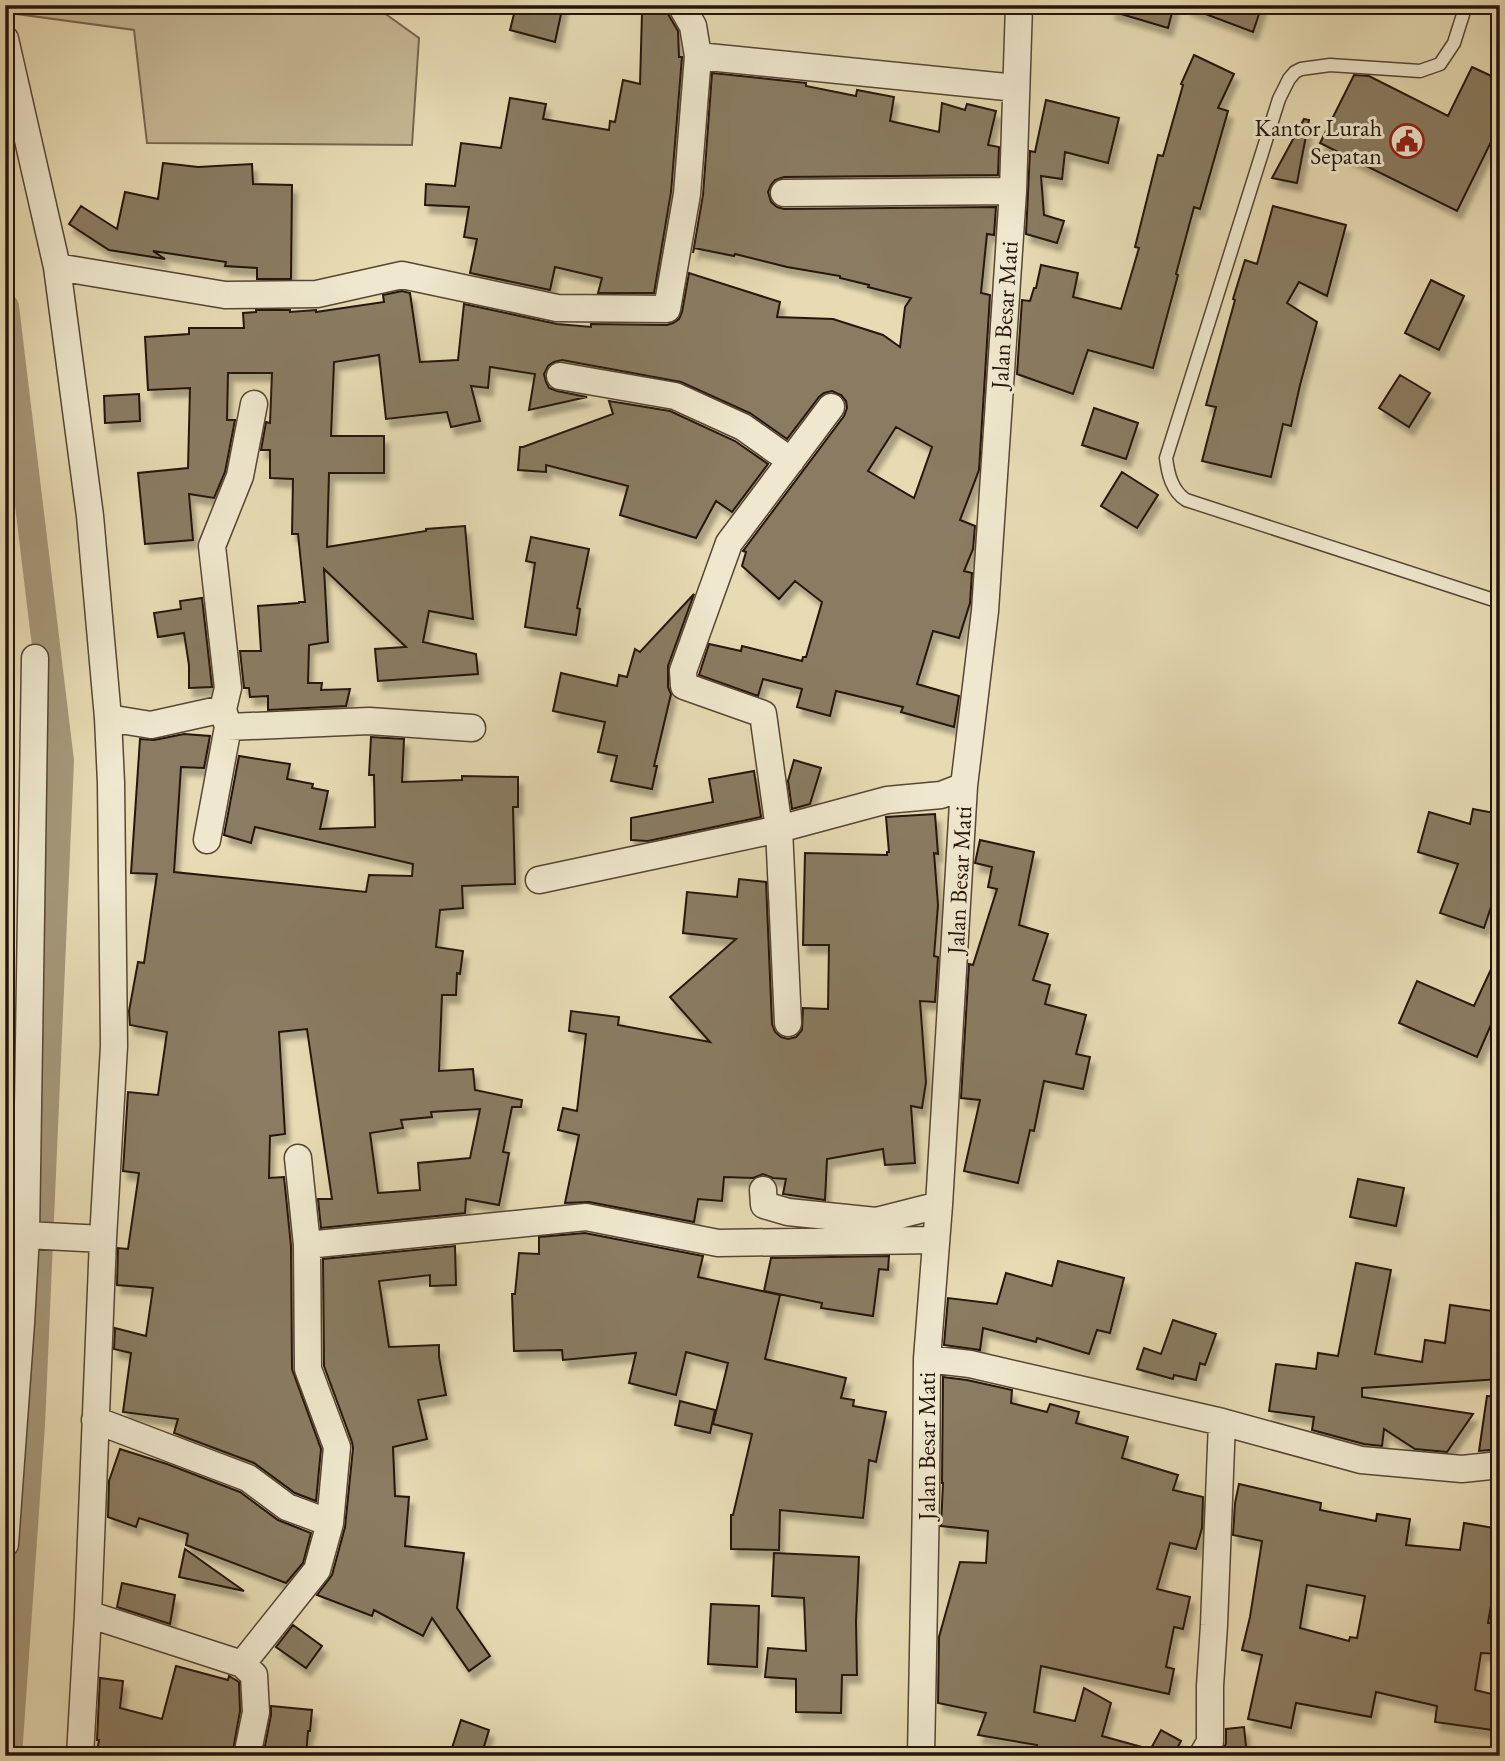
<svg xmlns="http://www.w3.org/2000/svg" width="1505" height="1761" viewBox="0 0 1505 1761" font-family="'EB Garamond',serif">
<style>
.green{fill:#c6b996;stroke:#766750;stroke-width:2}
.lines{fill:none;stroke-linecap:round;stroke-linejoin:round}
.canal{stroke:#a5987a;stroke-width:28}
.building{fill:#8a7c62;stroke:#25150a;stroke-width:2;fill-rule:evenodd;filter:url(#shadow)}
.lane-casing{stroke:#564634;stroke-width:15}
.street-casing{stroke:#564634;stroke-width:29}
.lane{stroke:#efe8ce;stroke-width:12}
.street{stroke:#efe8ce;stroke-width:26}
.labels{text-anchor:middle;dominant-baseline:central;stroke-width:6;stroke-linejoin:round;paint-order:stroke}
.poi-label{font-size:24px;fill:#25150a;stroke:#efe8ce;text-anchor:end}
.street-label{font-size:24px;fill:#25150a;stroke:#efe8ce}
</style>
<defs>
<filter id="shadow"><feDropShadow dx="4.5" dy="8" stdDeviation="2" flood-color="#0004"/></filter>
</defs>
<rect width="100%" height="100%" fill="#e7dbb3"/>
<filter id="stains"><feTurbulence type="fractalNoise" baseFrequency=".00286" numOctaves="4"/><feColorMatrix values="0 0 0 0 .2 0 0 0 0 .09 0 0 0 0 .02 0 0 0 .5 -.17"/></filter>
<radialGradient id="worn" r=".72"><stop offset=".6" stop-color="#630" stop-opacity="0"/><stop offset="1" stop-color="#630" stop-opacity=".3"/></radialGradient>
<path class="green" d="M 15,5 L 373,5 L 419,38 L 412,145 L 147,143 L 134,30 L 17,14 Z"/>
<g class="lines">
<path class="canal" d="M 5,307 L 60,761 L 31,1425 L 8,1756"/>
</g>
<path class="building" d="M 536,5 L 563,5 L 555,42 L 510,30 L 516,6 L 535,10 Z
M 1112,5 L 1174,5 L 1168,28 L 1111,11 Z
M 1187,5 L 1262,5 L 1253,32 L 1187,7 Z
M 642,13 L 668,14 L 678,31 L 679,57 L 682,57 L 671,192 L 654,293 L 598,293 L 602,278 L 555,267 L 550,290 L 470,273 L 477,239 L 464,237 L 469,207 L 425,205 L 426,184 L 455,186 L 461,143 L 501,148 L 510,98 L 546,104 L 543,119 L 609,130 L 610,121 L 615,122 L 623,80 L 640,84 Z
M 1194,55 L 1234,74 L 1218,108 L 1228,111 L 1200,209 L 1194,207 L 1176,274 L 1178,275 L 1153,368 L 1088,350 L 1073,394 L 1017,374 L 1022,300 L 1030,301 L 1034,288 L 1036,288 L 1041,265 L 1078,273 L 1073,297 L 1121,309 L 1139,248 L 1135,247 L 1158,155 L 1163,156 L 1183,85 L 1181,84 Z
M 1472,67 L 1500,80 L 1500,120 L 1491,137 L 1493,138 L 1457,211 L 1320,143 L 1354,75 L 1369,76 L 1448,116 Z
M 712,73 L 806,83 L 806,86 L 856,96 L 857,90 L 894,97 L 890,121 L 939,132 L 942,103 L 965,110 L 967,104 L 996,111 L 988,145 L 999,147 L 998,175 L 784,177 L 775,180 L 771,185 L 768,192 L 771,202 L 777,207 L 784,209 L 996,207 L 994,235 L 987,234 L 981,293 L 990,295 L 979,470 L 960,520 L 975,526 L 973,549 L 964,571 L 972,573 L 970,603 L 959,638 L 933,631 L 917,684 L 959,696 L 954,727 L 901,712 L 903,707 L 836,691 L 830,716 L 797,707 L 802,689 L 763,679 L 758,696 L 699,675 L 709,644 L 741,651 L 742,646 L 802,661 L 803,657 L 806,657 L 822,602 L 795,581 L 779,599 L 742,566 L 746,552 L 743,551 L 844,416 L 847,408 L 846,401 L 841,395 L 832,391 L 824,393 L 819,397 L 787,439 L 750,413 L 681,382 L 562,360 L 554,362 L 548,366 L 544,374 L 546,382 L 549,388 L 557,391 L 587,397 L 529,410 L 535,374 L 490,367 L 488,388 L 471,386 L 480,421 L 451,427 L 447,412 L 386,419 L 379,355 L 334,362 L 331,436 L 384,436 L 384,473 L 329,473 L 327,547 L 426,531 L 426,529 L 465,526 L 473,619 L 429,611 L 423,642 L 476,654 L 478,674 L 378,681 L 375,649 L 406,647 L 324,569 L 328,642 L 309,645 L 308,683 L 322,683 L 321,690 L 350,689 L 346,706 L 268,710 L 268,696 L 250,697 L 249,688 L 244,688 L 240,651 L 261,651 L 258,606 L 299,603 L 299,602 L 305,602 L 298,534 L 292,534 L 293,479 L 270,478 L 270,450 L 261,450 L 266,422 L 270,423 L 272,373 L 228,373 L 227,420 L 235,420 L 225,472 L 214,498 L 189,494 L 193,540 L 145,544 L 138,473 L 188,468 L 190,388 L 148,390 L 145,337 L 189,334 L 189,328 L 244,328 L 243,313 L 256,312 L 256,310 L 290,310 L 290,312 L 316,310 L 316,312 L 384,302 L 383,295 L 402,291 L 410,293 L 420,362 L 458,360 L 464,304 L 557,324 L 591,327 L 591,324 L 667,325 L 673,323 L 679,319 L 682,312 L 689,273 L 780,302 L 777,317 L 833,319 L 883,335 L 900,347 L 905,307 L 911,298 L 868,287 L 869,285 L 840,278 L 840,276 L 787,267 L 735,254 L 734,256 L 694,248 L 693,253 L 703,195 ZM 896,427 L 932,447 L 914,498 L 868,471 Z
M 1046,100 L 1119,118 L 1108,163 L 1065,152 L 1062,179 L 1041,176 L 1044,215 L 1064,221 L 1057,243 L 1026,234 L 1030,151 L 1035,152 Z
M 1304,119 L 1309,120 L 1297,183 L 1272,178 Z
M 163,163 L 198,167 L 252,164 L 253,184 L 292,185 L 291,279 L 257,279 L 257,268 L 225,266 L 226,262 L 153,251 L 165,259 L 109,250 L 69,224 L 81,206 L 117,229 L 125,192 L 158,199 Z
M 1273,206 L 1346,225 L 1327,296 L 1299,282 L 1287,303 L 1317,322 L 1300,385 L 1291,426 L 1283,424 L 1271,477 L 1202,461 L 1216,407 L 1206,405 L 1235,300 L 1233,299 L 1245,260 L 1257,264 Z
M 1431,280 L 1464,296 L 1439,350 L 1405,333 Z
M 1400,375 L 1430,393 L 1409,427 L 1379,408 Z
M 139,394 L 140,421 L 105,423 L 104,396 Z
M 609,401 L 670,411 L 735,441 L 768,464 L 732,512 L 716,501 L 696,538 L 620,515 L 628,486 L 546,465 L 546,472 L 518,470 L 520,447 L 523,447 L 613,414 Z
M 1094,408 L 1138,423 L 1126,459 L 1082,445 Z
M 1122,472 L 1158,495 L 1137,528 L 1101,506 Z
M 531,537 L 589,549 L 577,608 L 580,609 L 576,635 L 525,627 L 535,563 L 526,561 Z
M 694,594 L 668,666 L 668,687 L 671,694 L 654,766 L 657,766 L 652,789 L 611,781 L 617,756 L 598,752 L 605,722 L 553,711 L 561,673 L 617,686 L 619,675 L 627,677 L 635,649 L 640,652 Z
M 202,598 L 212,687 L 189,688 L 189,665 L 184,633 L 158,637 L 154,613 L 181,609 L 180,601 Z
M 184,734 L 210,736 L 204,768 L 181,767 L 174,872 L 366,892 L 369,875 L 412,876 L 413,864 L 255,827 L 251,843 L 224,835 L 239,756 L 290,764 L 287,779 L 313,784 L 312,788 L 328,791 L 320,829 L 375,827 L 374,775 L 369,775 L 371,737 L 404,739 L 402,782 L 462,780 L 462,776 L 518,777 L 518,807 L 513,807 L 515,884 L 462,886 L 463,908 L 440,910 L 436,947 L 463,951 L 460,974 L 457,973 L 456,995 L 442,995 L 439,1071 L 473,1069 L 475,1090 L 522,1100 L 521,1107 L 512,1107 L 503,1152 L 509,1153 L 499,1205 L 466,1199 L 465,1213 L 321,1228 L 318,1199 L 332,1199 L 307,1029 L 279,1032 L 285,1134 L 270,1136 L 269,1178 L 284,1177 L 291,1246 L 292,1369 L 321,1449 L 316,1501 L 295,1493 L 254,1463 L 174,1433 L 178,1419 L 123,1412 L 131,1353 L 114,1349 L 115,1328 L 146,1336 L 153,1288 L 117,1285 L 118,1248 L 128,1249 L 139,1173 L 123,1171 L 128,1092 L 158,1095 L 167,1032 L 130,1025 L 129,1011 L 138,962 L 144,963 L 157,874 L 131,873 L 140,739 L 154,740 ZM 480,1109 L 470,1158 L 418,1163 L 420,1190 L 378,1193 L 370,1133 L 403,1128 L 401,1120 L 432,1117 L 431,1112 Z
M 794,760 L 821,768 L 810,804 L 792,809 L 788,781 Z
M 754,771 L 761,817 L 648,841 L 631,840 L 631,818 L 713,802 L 709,779 Z
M 1473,809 L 1500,814 L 1500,880 L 1484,928 L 1440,913 L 1458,864 L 1418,852 L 1429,812 L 1470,824 Z
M 935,814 L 938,854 L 934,853 L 938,905 L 934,956 L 938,957 L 935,1002 L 920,1001 L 926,1082 L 922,1108 L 911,1106 L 915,1163 L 885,1165 L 883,1149 L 827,1159 L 825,1200 L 783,1194 L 786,1179 L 773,1178 L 763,1174 L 753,1178 L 724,1177 L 722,1201 L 698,1199 L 694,1222 L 589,1202 L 565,1203 L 579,1135 L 558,1130 L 563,1108 L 577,1111 L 586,1034 L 569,1031 L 571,1011 L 619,1017 L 618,1025 L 710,1042 L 670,997 L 736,939 L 683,933 L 687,892 L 737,897 L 739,879 L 766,882 L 772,1024 L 775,1032 L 781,1037 L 788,1039 L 796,1037 L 802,1030 L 803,1008 L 828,1009 L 829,945 L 803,945 L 805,853 L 887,855 L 887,852 L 889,852 L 886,817 Z
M 980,840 L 1034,852 L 1019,925 L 1048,934 L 1033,980 L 1050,985 L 1045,1004 L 1086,1015 L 1076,1054 L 1090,1057 L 1083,1089 L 1044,1081 L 1034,1131 L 1030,1130 L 1018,1183 L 964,1171 L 980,1100 L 961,1098 L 969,964 L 973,965 L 997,889 L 988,887 L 992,867 L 975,863 Z
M 1500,950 L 1500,1004 L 1477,1057 L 1399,1023 L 1417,981 L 1474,1006 Z
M 1358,1179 L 1404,1188 L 1396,1226 L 1350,1217 Z
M 585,1233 L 703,1256 L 698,1277 L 780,1295 L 765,1359 L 846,1378 L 841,1398 L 854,1400 L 853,1406 L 886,1412 L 876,1462 L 869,1460 L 863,1518 L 780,1510 L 779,1550 L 731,1549 L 731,1515 L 733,1515 L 752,1434 L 713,1424 L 728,1363 L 686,1352 L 676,1395 L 629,1383 L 636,1353 L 563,1360 L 562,1350 L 514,1351 L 512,1294 L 515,1294 L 519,1253 L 539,1254 L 539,1237 Z
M 455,1246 L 456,1285 L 430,1286 L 430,1275 L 379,1281 L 389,1347 L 439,1345 L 439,1357 L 446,1395 L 418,1400 L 427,1439 L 393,1447 L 395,1496 L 409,1497 L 405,1546 L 464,1553 L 457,1608 L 490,1656 L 469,1671 L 432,1618 L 423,1636 L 374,1610 L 372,1616 L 317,1595 L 332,1575 L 345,1527 L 353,1448 L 352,1442 L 324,1366 L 323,1259 Z
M 889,1256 L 888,1270 L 879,1269 L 873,1316 L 821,1308 L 822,1303 L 764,1291 L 771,1258 Z
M 1058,1261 L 1124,1278 L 1110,1333 L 1097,1330 L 1089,1354 L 1037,1338 L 1036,1342 L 983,1328 L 980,1350 L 944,1345 L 948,1298 L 997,1304 L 1006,1273 L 1052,1286 Z
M 1356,1263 L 1391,1270 L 1375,1354 L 1422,1362 L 1425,1340 L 1445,1343 L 1450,1305 L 1500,1312 L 1500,1379 L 1362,1388 L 1362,1397 L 1473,1414 L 1447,1452 L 1415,1449 L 1384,1429 L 1382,1446 L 1364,1444 L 1312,1430 L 1314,1417 L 1269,1411 L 1276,1364 L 1316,1369 L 1318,1353 L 1338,1356 Z
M 1173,1320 L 1216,1334 L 1205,1365 L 1200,1363 L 1196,1380 L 1174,1375 L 1173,1379 L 1137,1369 L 1144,1348 L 1161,1354 Z
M 943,1377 L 967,1380 L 1012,1390 L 1011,1403 L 1047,1412 L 1050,1404 L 1079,1412 L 1076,1423 L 1128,1437 L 1122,1458 L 1178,1475 L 1173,1490 L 1203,1497 L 1202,1528 L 1196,1549 L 1170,1543 L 1157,1589 L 1190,1597 L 1183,1629 L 1174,1627 L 1166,1667 L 1174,1669 L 1169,1694 L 1041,1666 L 1034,1712 L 1075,1721 L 1084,1688 L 1111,1703 L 1102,1736 L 1149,1749 L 1148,1754 L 1161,1730 L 1181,1741 L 1173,1756 L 1035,1756 L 1037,1745 L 978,1735 L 986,1713 L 938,1703 L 939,1637 L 960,1562 L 986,1563 L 988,1531 L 941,1526 L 943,1483 L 942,1483 Z
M 1487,1396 L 1500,1397 L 1500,1449 L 1479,1451 Z
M 680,1401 L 715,1410 L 710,1433 L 675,1425 Z
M 120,1449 L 167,1464 L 240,1492 L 278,1520 L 311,1533 L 303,1563 L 286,1583 L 186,1545 L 188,1534 L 139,1518 L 136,1527 L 108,1517 L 109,1481 Z
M 1239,1484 L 1321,1503 L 1320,1510 L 1376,1521 L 1377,1514 L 1410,1519 L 1406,1545 L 1460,1550 L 1464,1523 L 1500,1529 L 1500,1553 L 1488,1623 L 1500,1623 L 1500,1654 L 1481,1653 L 1475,1690 L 1500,1696 L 1500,1731 L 1435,1722 L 1437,1706 L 1376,1692 L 1371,1717 L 1296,1703 L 1291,1728 L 1248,1719 L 1262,1655 L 1242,1650 L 1250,1617 L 1262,1541 L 1233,1535 L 1235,1503 ZM 1307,1585 L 1365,1596 L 1357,1638 L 1350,1637 L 1349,1641 L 1300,1628 Z
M 185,1549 L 244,1591 L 179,1577 Z
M 774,1553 L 859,1557 L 856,1621 L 857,1675 L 842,1675 L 841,1713 L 796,1712 L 796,1679 L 765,1677 L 768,1648 L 806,1651 L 804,1598 L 772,1596 Z
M 122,1583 L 175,1595 L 170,1624 L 117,1607 Z
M 711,1604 L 759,1606 L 757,1667 L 708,1664 Z
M 293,1625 L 322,1646 L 306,1668 L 276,1647 Z
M 176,1666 L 228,1680 L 229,1676 L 239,1682 L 240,1711 L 232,1756 L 96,1756 L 99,1740 L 97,1740 L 100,1678 L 123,1681 L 120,1708 L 162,1719 Z
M 271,1706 L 312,1710 L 310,1731 L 308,1731 L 306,1756 L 263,1756 L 271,1715 Z
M 461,1720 L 489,1730 L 481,1756 L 473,1756 L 452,1748 Z
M 1244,1727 L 1247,1756 L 1221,1756 L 1226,1743 L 1226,1729 Z"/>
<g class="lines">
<g class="lane-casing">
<path id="lane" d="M 1466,5 L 1454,43 L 1440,64 L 1420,71 L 1330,65 L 1301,69 L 1295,72 L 1289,79 L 1279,99 L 1166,458 C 1168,474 1172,491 1186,500 L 1500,602"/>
</g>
<g class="street-casing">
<path id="street" d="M 5,39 L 57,267 L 90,516 L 108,718 L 111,783 L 114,1046 L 103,1239 L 88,1614 L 80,1756
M 698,56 L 1016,88
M 784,193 L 1013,191
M 57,267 L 225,295 L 317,294 L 402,275 L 557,308 L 667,309 L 687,194 L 698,56 L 693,26 L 681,5
M 560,376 L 675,396 L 743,427 L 791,461
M 223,709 L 228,688 L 212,546 L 240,476 L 254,404
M 108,718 L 151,725 L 223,709 L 228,727 L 369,721 L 472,728
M 207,840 L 228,727
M 539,880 L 779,829 L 887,800 L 941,795 L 964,786
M 788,1023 L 779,829 L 763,714 L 684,686 L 683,671 L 729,543 L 831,407
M 298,1158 L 307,1245
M 763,1190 L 764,1205 L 788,1212 L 876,1221 L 939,1205
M 26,1235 L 103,1239
M 927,1359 L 970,1364 L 1222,1422 L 1361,1460 L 1462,1469 L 1500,1465
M 95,1420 L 248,1478 L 287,1507 L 330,1523
M 5,1544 L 21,1323 L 26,1235 L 35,658
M 88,1614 L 242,1664 L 317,1570 L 330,1523 L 337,1447 L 308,1369 L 307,1245 L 586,1217 L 718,1243 L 936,1240
M 242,1664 L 254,1675 L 256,1712 L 247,1756
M 921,1756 L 926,1497 L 927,1359 L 939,1205 L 964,786 L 985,611 L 1013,191 L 1019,5
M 1202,1756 L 1210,1742 L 1210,1686 L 1214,1625 L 1222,1422"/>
</g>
<use href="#lane" class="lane"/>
<use href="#street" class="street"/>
</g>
<defs>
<g id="civic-ring" transform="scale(1.75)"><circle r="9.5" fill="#efe8ce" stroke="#8f2418" stroke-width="1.5"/><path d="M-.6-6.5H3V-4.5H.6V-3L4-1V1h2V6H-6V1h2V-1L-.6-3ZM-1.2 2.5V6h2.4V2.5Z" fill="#8f2418"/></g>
</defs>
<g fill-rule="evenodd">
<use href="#civic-ring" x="1407" y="141"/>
</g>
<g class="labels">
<g class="poi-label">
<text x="1382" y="127">Kantor Lurah<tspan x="1382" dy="28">Sepatan</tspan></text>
</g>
<g class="street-label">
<text transform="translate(1004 315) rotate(-86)">Jalan Besar Mati</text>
<text transform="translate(959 880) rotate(-87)">Jalan Besar Mati</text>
<text transform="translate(926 1446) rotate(-90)">Jalan Besar Mati</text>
</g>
</g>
<rect width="1505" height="1761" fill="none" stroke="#e7dbb3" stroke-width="28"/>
<rect x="7" y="7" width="1491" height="1747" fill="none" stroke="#25150a" stroke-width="3.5"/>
<rect x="14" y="14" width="1477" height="1733" fill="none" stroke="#25150a" stroke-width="2"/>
<rect width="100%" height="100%" filter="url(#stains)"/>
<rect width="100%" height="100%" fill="url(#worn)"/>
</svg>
